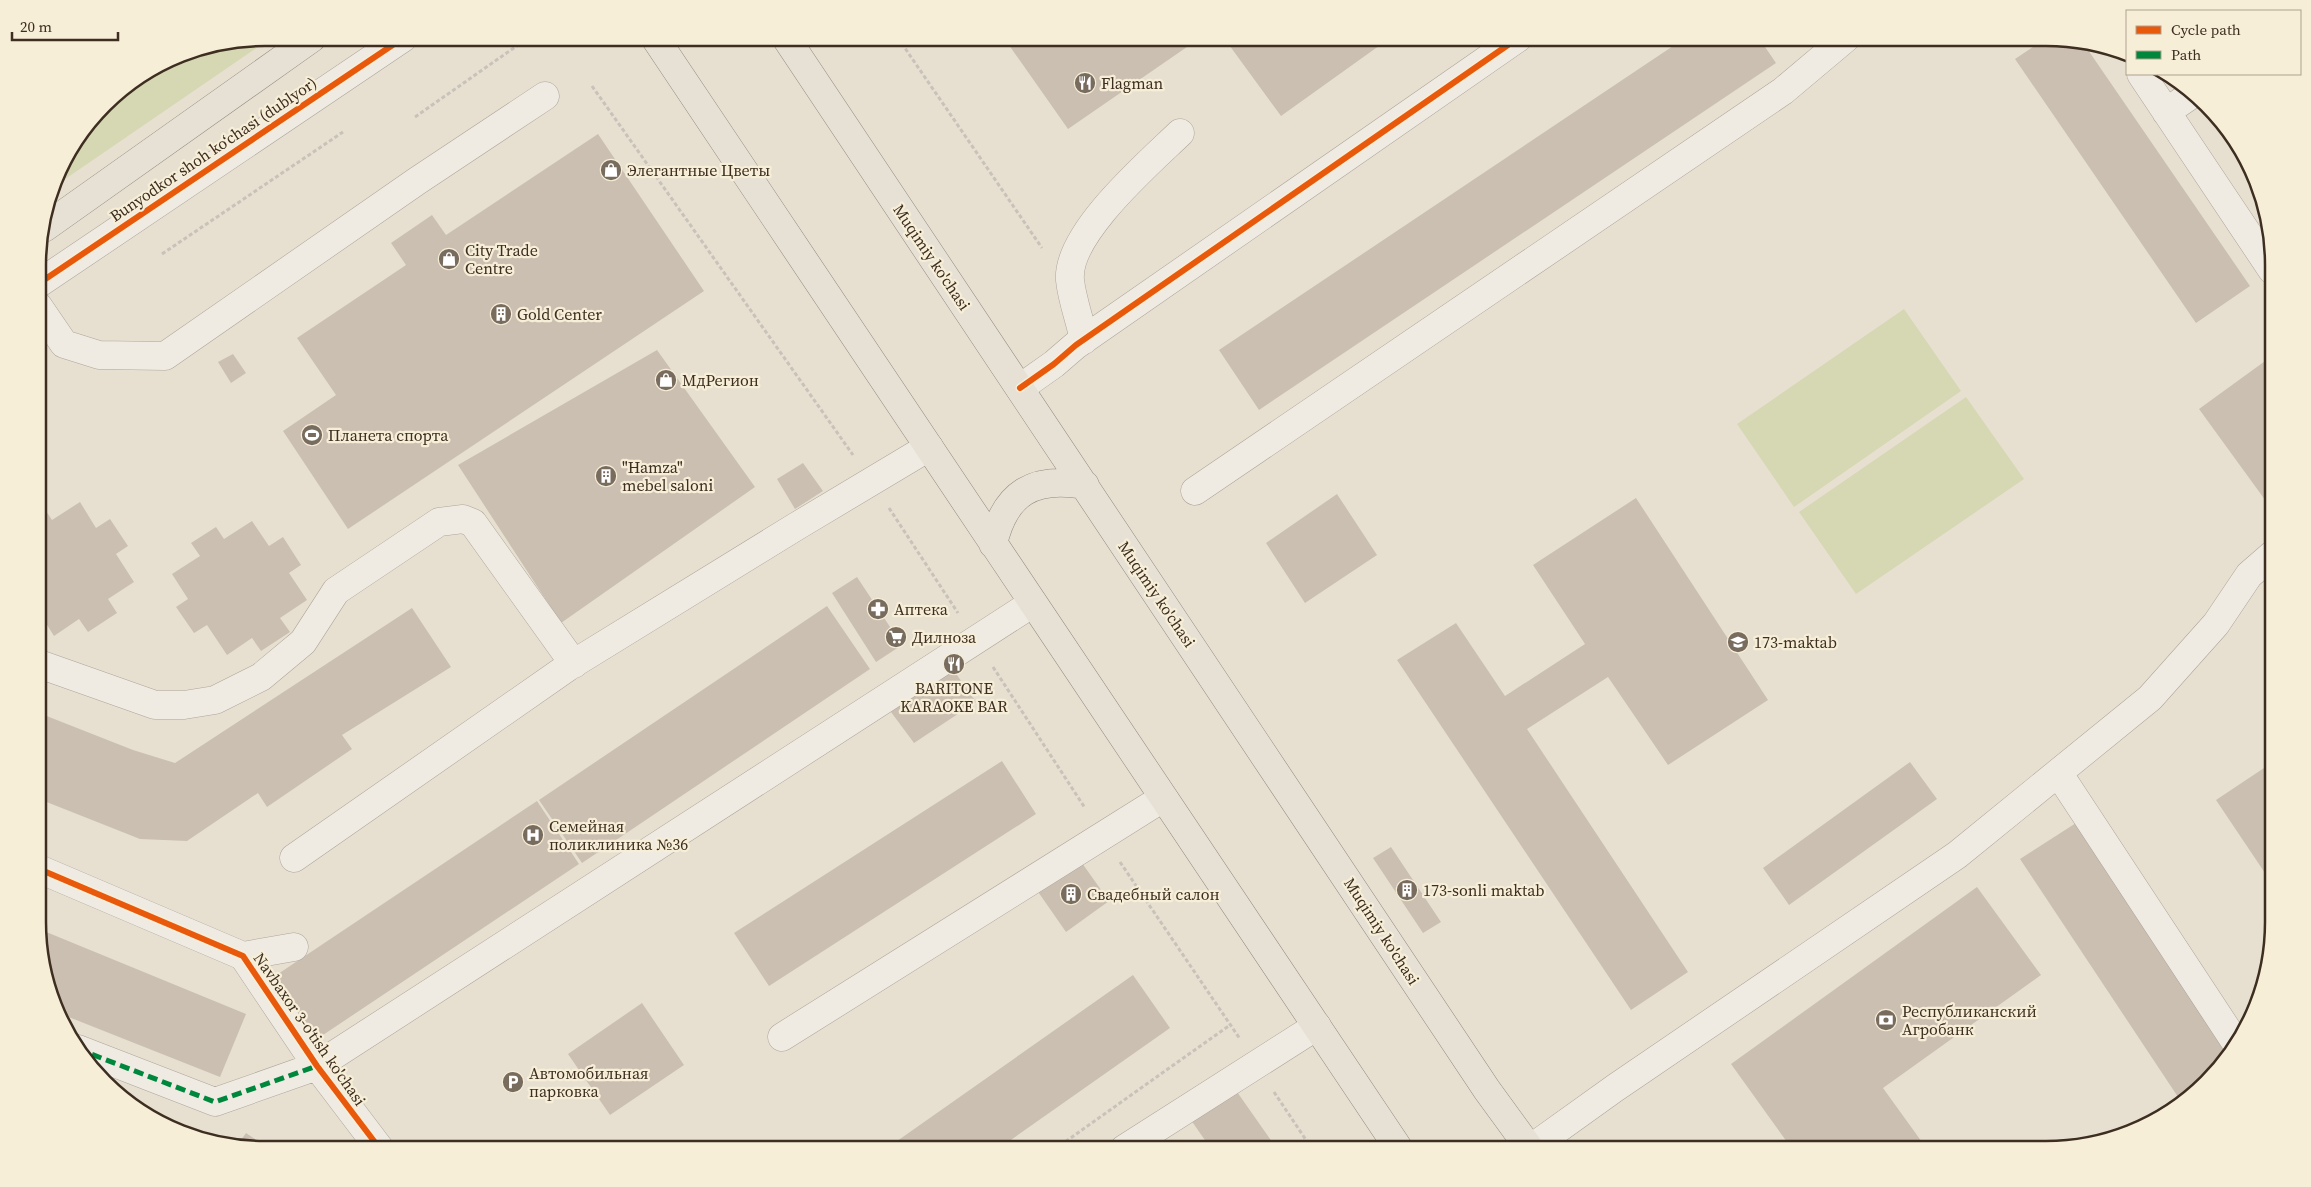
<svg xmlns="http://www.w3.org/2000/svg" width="2311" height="1187" viewBox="0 0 2311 1187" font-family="'Source Serif 4',serif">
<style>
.green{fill:#d6d7b3}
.building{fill:#cbbfb2}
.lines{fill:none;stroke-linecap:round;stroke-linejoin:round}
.minor-casing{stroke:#ada599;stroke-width:29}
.major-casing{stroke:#928b80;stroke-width:29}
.path{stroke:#c8c2b9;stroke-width:3;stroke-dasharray:4 2.5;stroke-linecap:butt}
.minor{stroke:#efebe3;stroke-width:28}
.major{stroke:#e6e1d4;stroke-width:28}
.quiet{stroke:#00873e;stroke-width:5;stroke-dasharray:10 5;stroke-linecap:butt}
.cycleway-casing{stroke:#f7eed8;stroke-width:9}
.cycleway{stroke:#e8590c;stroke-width:6}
.labels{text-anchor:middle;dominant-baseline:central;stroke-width:4.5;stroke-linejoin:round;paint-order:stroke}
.poi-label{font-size:16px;fill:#3d2e20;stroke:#f7eed8;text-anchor:start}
.street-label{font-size:16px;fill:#3d2e20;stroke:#f7eed8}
.rim{fill:none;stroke:#3d2e20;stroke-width:2.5}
</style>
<rect width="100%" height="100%" fill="#e7e0d1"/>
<path class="green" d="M 265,38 L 271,38 L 55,186 L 61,164 L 115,94 L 178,55 Z
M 1904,309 L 1961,391 L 1794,507 L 1737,424 Z
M 1966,397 L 2024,479 L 1856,594 L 1799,512 Z"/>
<path class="building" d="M 1004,38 L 1200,38 L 1068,129 Z
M 1224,38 L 1390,38 L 1281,116 Z
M 1685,38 L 1759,38 L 1776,63 L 1259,410 L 1219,350 Z
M 2046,38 L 2086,47 L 2250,286 L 2196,323 L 2015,59 Z
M 598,134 L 704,291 L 348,529 L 283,431 L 336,395 L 297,338 L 406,265 L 391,243 L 432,215 L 446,235 Z
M 657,350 L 755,487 L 561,623 L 458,465 Z
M 233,354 L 246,373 L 231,383 L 218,362 Z
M 2272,356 L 2272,501 L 2268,504 L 2199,409 Z
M 803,463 L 823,491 L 795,509 L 777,479 Z
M 1337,494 L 1377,555 L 1305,603 L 1266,543 Z
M 1636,498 L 1768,700 L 1668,765 L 1608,677 L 1527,729 L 1688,972 L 1631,1010 L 1397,660 L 1456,623 L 1505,696 L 1585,644 L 1533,565 Z
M 80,502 L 96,528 L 110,519 L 128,546 L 116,554 L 134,582 L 108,599 L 117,613 L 88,632 L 79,619 L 54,636 L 39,612 L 39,512 L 44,508 L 52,520 Z
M 252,521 L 269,546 L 283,537 L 301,565 L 289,573 L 307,600 L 280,618 L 290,632 L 261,651 L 252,638 L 227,655 L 207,625 L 194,633 L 176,607 L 188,599 L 172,574 L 200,556 L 191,543 L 216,527 L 224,539 Z
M 857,577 L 902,645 L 876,662 L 832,593 Z
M 827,606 L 870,669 L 582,863 L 539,800 Z
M 412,608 L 451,667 L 342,735 L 352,749 L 267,807 L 258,793 L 187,841 L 140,839 L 39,799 L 39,713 L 133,750 L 175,763 Z
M 952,668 L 976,702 L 914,743 L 891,712 Z
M 1002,761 L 1036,814 L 769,986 L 734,933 Z
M 1910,762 L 1937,799 L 1789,905 L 1763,868 Z
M 2273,762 L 2273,885 L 2216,800 Z
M 537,801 L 579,864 L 317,1039 L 275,976 Z
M 2076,823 L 2229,1053 L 2217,1072 L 2182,1103 L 2020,859 Z
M 1391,847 L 1441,922 L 1423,933 L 1373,858 Z
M 1077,856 L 1109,901 L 1066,932 L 1034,886 Z
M 1977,887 L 2041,975 L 1883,1088 L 1927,1149 L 1818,1149 L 1813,1141 L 1801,1149 L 1792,1149 L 1731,1064 Z
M 39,929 L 246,1014 L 220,1077 L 56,1012 L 39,952 Z
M 1133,975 L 1170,1028 L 998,1149 L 892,1149 L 890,1146 Z
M 642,1003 L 684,1065 L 610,1115 L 568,1054 Z
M 1235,1089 L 1277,1149 L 1211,1149 L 1191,1120 Z
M 246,1133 L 270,1149 L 239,1143 Z"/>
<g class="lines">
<g class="minor-casing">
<path id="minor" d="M 2141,74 L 2272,270
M 2166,112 L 2194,93
M 38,284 L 403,38
M 38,306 L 64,344 L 99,355 L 165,356 L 417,181 L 545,96
M 1084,340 C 1080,320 1072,300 1070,280 C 1066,234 1149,163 1180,133
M 1020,388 L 1054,364 L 1076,345 L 1518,38
M 1195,491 L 1783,91 L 1846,38
M 39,664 L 155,705 L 184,705 L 215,700 L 261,677 L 303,642 L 336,591 L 439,522 L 463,519 L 473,523 L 574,664
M 2059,774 L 2236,1043
M 294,858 L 568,667 L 797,526 L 929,447
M 39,869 L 243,956 L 317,1066 L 380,1149
M 243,956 L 294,947
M 782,1037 L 1163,798
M 78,1049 L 215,1102 L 317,1066 L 1033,603
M 1124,1149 L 1317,1026
M 1530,1149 L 1615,1088 L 1957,855 L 2150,698 L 2216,624 L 2249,575 L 2272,555"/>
</g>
<g class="major-casing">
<path id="major" d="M 655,38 L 1399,1149
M 786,38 L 1487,1090 L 1530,1149
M 44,228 L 312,38
M 993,544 C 1005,492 1034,476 1085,485"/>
</g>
<path class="path" d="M 898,38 L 1042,248
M 592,86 L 853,455
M 415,117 L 528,38
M 162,254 L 343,132
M 889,508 L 958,613
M 993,667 L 1085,808
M 1120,862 L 1240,1039
M 1274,1092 L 1312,1149
M 1055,1149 L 1230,1025"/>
<use href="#minor" class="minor"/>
<use href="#major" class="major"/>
<path class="quiet" d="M 78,1049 L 215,1102 L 317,1066"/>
<g class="cycleway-casing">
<path id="cycleway" d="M 38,284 L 403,38
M 1020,388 L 1054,364 L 1076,345 L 1518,38
M 39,869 L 243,956 L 317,1066 L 380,1149"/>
</g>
<use href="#cycleway" class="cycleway"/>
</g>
<defs>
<g id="restaurant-disc" transform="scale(1.125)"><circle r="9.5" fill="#786c5e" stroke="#f7eed8"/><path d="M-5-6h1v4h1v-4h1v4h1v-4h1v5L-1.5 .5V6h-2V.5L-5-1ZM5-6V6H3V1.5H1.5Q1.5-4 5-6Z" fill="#fff"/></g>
<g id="shop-disc" transform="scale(1.125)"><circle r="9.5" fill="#786c5e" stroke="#f7eed8"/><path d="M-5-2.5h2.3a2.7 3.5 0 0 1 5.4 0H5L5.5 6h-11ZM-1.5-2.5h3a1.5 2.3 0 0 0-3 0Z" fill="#fff"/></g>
<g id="building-disc" transform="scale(1.125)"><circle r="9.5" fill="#786c5e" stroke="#f7eed8"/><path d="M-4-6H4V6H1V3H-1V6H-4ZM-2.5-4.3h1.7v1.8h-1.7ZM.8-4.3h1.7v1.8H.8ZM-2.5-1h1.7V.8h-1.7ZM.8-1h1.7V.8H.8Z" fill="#fff"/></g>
<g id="stadium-disc" transform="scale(1.125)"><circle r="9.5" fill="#786c5e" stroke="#f7eed8"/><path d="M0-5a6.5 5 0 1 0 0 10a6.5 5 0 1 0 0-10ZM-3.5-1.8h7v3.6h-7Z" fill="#fff"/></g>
<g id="pharmacy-disc" transform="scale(1.125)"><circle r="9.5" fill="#786c5e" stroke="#f7eed8"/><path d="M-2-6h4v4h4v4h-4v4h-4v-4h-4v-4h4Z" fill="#fff"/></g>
<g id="supermarket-disc" transform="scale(1.125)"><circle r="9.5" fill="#786c5e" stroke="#f7eed8"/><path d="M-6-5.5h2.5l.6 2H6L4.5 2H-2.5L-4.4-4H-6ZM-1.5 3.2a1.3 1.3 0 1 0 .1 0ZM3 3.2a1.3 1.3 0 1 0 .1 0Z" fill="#fff"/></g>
<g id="school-disc" transform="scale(1.125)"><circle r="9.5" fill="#786c5e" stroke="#f7eed8"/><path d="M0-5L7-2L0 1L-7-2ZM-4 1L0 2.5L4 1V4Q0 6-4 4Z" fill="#fff"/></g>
<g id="hospital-disc" transform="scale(1.125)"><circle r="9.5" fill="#786c5e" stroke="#f7eed8"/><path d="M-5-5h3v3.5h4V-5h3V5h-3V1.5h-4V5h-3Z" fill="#fff"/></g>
<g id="bank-disc" transform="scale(1.125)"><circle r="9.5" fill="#786c5e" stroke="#f7eed8"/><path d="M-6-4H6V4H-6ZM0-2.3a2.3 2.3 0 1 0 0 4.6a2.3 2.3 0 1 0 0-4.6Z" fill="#fff"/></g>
<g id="parking-disc" transform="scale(1.125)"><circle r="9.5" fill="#786c5e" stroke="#f7eed8"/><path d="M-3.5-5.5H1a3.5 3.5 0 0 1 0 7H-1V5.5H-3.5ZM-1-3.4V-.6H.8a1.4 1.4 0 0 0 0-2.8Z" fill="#fff"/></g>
</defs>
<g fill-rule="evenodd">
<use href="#restaurant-disc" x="1085" y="83"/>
<use href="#shop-disc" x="611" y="170"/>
<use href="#shop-disc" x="449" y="259"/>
<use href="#building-disc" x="501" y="314"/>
<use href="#shop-disc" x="666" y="380"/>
<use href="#stadium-disc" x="312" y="435"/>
<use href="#building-disc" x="606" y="476"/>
<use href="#pharmacy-disc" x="878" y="609"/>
<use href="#supermarket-disc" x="896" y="637"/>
<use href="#school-disc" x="1738" y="642"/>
<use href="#restaurant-disc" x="954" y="664"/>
<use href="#hospital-disc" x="533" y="835"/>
<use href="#building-disc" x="1407" y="890"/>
<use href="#building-disc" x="1071" y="894"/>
<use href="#bank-disc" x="1886" y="1020"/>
<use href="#parking-disc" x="513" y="1082"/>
</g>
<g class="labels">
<g class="poi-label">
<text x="1101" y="83">Flagman</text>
<text x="627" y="170">Элегантные Цветы</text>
<text x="465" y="250">City Trade<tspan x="465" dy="18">Centre</tspan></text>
<text x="517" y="314">Gold Center</text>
<text x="682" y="380">МдРегион</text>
<text x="328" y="435">Планета спорта</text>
<text x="622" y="467">"Hamza"<tspan x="622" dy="18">mebel saloni</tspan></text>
<text x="894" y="609">Аптека</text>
<text x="912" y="637">Дилноза</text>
<text x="1754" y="642">173-maktab</text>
<text x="954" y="688" text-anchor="middle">BARITONE<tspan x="954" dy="18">KARAOKE BAR</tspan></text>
<text x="549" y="826">Семейная<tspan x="549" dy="18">поликлиника №36</tspan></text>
<text x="1423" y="890">173-sonli maktab</text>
<text x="1087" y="894">Свадебный салон</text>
<text x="1902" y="1011">Республиканский<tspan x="1902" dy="18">Агробанк</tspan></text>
<text x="529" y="1073">Автомобильная<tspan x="529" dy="18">парковка</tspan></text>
</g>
<g class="street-label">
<text transform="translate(213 149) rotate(-34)">Bunyodkor shoh koʻchasi (dublyor)</text>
<text transform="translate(932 257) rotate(56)">Muqimiy ko'chasi</text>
<text transform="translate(1157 594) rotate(56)">Muqimiy ko'chasi</text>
<text transform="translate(1382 931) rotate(57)">Muqimiy ko'chasi</text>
<text transform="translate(310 1029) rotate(55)">Navbaxor 3-o'tish ko'chasi</text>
</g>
</g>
<path d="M0 0H2311V1187H0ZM265 46H2046A219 219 0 0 1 2265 265V922A219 219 0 0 1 2046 1141H265A219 219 0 0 1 46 922V265A219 219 0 0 1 265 46Z" fill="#f7eed8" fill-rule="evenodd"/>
<path class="rim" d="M265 46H2046A219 219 0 0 1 2265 265V922A219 219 0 0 1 2046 1141H265A219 219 0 0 1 46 922V265A219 219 0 0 1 265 46Z"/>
<rect x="2126" y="10" width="175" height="65" fill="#f7eed8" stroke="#ada18e"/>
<rect x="2136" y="26" width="25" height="8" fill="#e8590c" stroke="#ada18e"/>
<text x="2171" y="35" font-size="15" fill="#3d2e20">Cycle path</text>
<rect x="2136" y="51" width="25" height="8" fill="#00873e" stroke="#ada18e"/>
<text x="2171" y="60" font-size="15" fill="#3d2e20">Path</text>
<path d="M12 32v8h106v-8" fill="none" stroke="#3d2e20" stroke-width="2.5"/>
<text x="20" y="32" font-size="15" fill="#3d2e20" stroke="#f7eed8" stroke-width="4" paint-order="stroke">20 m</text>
</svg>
